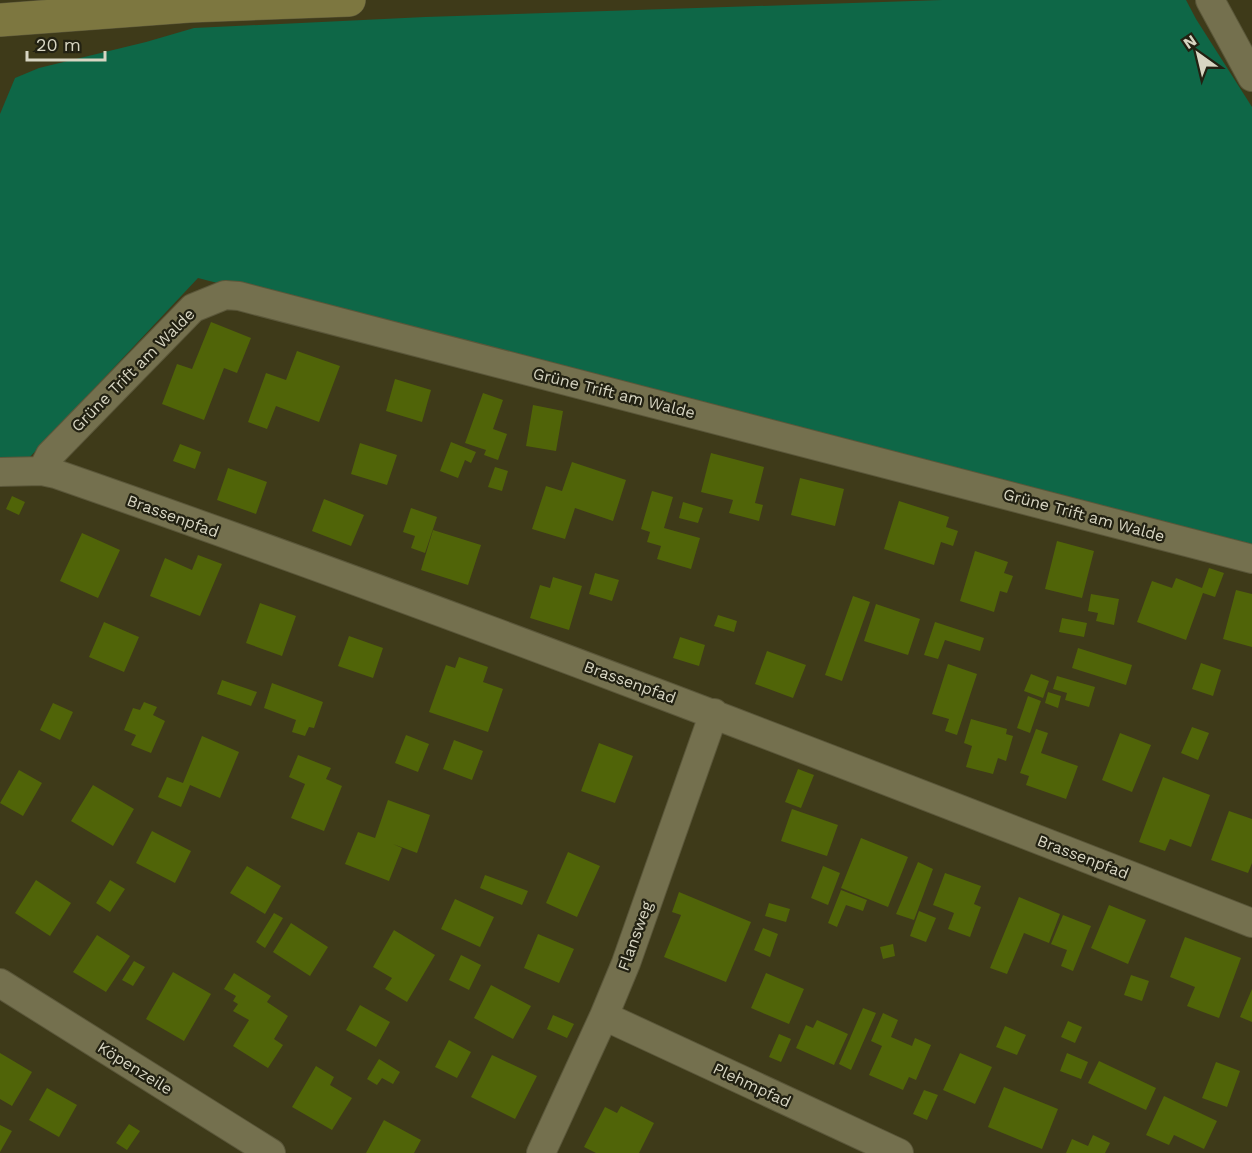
<svg xmlns="http://www.w3.org/2000/svg" width="1252" height="1153" viewBox="0 0 1252 1153" font-family="'Work Sans',sans-serif">
<style>
.green{fill:#0e6747}
.building{fill:#506408}
.lines{fill:none;stroke-linecap:round;stroke-linejoin:round}
.street-casing{stroke:#5b573a;stroke-width:30}
.secondary-casing{stroke:#5b573a;stroke-width:34}
.street{stroke:#74704e;stroke-width:28}
.secondary{stroke:#7d7740;stroke-width:33}
.labels{text-anchor:middle;dominant-baseline:central;stroke-width:4.5;stroke-linejoin:round;paint-order:stroke}
.street-label{font-size:16px;fill:#d8d6c3;stroke:#222112}
</style>
<rect width="100%" height="100%" fill="#3e3a19"/>
<path class="green" d="M 942,0 L 1186,0 L 1196,19 L 1252,107 L 1252,550 L 198,278 L 27,460 L 0,459 L 0,114 L 15,78 L 39,68 L 146,42 L 194,28 L 425,17 Z"/>
<path class="building" d="M 211,322 L 251,338 L 237,373 L 224,368 L 204,420 L 162,404 L 177,364 L 192,369 Z
M 297,351 L 340,366 L 319,422 L 276,406 L 267,429 L 248,422 L 266,373 L 286,380 Z
M 395,379 L 431,390 L 422,422 L 386,411 Z
M 483,393 L 503,400 L 493,429 L 507,434 L 498,460 L 484,455 L 486,450 L 465,443 Z
M 533,405 L 563,411 L 556,451 L 526,446 Z
M 451,442 L 476,452 L 471,463 L 465,460 L 458,478 L 440,471 Z
M 360,443 L 397,455 L 387,485 L 351,474 Z
M 180,444 L 201,452 L 195,469 L 173,461 Z
M 711,453 L 764,467 L 755,503 L 763,505 L 759,521 L 729,513 L 733,500 L 701,492 Z
M 572,462 L 626,480 L 613,521 L 575,508 L 565,539 L 532,529 L 546,486 L 562,491 Z
M 495,467 L 508,471 L 502,491 L 488,487 Z
M 228,468 L 267,482 L 256,514 L 217,500 Z
M 800,478 L 844,489 L 835,526 L 791,515 Z
M 652,491 L 673,497 L 664,528 L 700,538 L 691,569 L 657,559 L 661,546 L 647,542 L 650,532 L 641,529 Z
M 12,496 L 25,502 L 19,515 L 6,509 Z
M 324,499 L 364,515 L 351,546 L 312,531 Z
M 899,501 L 949,517 L 946,527 L 958,531 L 953,546 L 941,542 L 934,565 L 884,549 Z
M 683,502 L 703,508 L 698,523 L 679,518 Z
M 411,508 L 437,517 L 425,553 L 411,548 L 415,536 L 403,532 Z
M 433,530 L 481,545 L 468,585 L 421,570 Z
M 82,533 L 120,550 L 98,598 L 60,581 Z
M 1057,541 L 1094,551 L 1082,598 L 1045,589 Z
M 975,551 L 1008,562 L 1004,573 L 1013,576 L 1007,593 L 1000,591 L 994,612 L 960,601 Z
M 198,555 L 222,564 L 200,616 L 150,596 L 165,558 L 192,570 Z
M 1209,568 L 1224,573 L 1215,597 L 1203,593 L 1186,640 L 1137,622 L 1152,581 L 1172,588 L 1176,578 L 1202,588 Z
M 595,573 L 619,580 L 612,601 L 589,594 Z
M 553,577 L 582,586 L 569,630 L 530,618 L 540,585 L 550,588 Z
M 1236,590 L 1252,594 L 1252,647 L 1223,639 Z
M 1091,594 L 1119,599 L 1114,625 L 1096,621 L 1098,613 L 1088,611 Z
M 853,596 L 870,602 L 842,681 L 825,675 Z
M 260,603 L 296,616 L 282,656 L 246,643 Z
M 876,604 L 920,619 L 908,655 L 864,641 Z
M 718,615 L 737,621 L 734,632 L 714,626 Z
M 1062,618 L 1087,623 L 1084,637 L 1059,632 Z
M 104,622 L 139,637 L 124,672 L 89,657 Z
M 935,622 L 984,638 L 980,651 L 945,640 L 938,659 L 924,655 Z
M 349,636 L 383,648 L 373,678 L 338,666 Z
M 680,637 L 705,645 L 699,666 L 673,658 Z
M 1078,648 L 1132,665 L 1126,685 L 1072,668 Z
M 767,651 L 806,665 L 793,698 L 755,684 Z
M 459,657 L 488,667 L 483,682 L 503,689 L 488,732 L 429,712 L 446,665 L 455,668 Z
M 1201,663 L 1221,670 L 1213,696 L 1192,689 Z
M 948,664 L 977,674 L 957,735 L 945,731 L 949,719 L 932,714 Z
M 1031,674 L 1049,681 L 1043,698 L 1024,691 Z
M 1057,676 L 1095,687 L 1089,707 L 1065,700 L 1067,693 L 1053,689 Z
M 222,680 L 257,692 L 251,706 L 217,694 Z
M 272,683 L 323,702 L 314,728 L 309,727 L 305,736 L 292,732 L 296,720 L 264,708 Z
M 1048,692 L 1061,696 L 1058,708 L 1045,703 Z
M 1028,696 L 1041,701 L 1030,733 L 1017,728 Z
M 144,702 L 157,707 L 153,715 L 165,721 L 151,753 L 131,745 L 136,735 L 124,730 L 133,708 L 140,710 Z
M 53,703 L 73,712 L 60,740 L 40,730 Z
M 971,719 L 1007,729 L 1006,734 L 1013,736 L 1006,761 L 998,758 L 993,774 L 966,767 L 972,746 L 964,743 Z
M 1192,727 L 1209,733 L 1198,760 L 1181,753 Z
M 1036,729 L 1048,733 L 1041,753 L 1078,766 L 1066,799 L 1026,785 L 1029,776 L 1020,773 Z
M 1120,733 L 1151,745 L 1132,792 L 1102,780 Z
M 406,735 L 429,744 L 418,772 L 395,763 Z
M 202,736 L 239,752 L 220,798 L 190,785 L 181,807 L 158,797 L 167,777 L 183,783 Z
M 454,740 L 483,751 L 472,780 L 443,769 Z
M 599,743 L 633,756 L 615,803 L 581,791 Z
M 298,755 L 331,768 L 326,779 L 342,786 L 324,831 L 291,818 L 305,784 L 289,777 Z
M 798,769 L 814,775 L 801,808 L 785,802 Z
M 19,770 L 42,783 L 23,816 L 0,803 Z
M 1163,777 L 1210,795 L 1191,847 L 1170,839 L 1165,851 L 1139,842 Z
M 93,785 L 134,809 L 113,846 L 71,821 Z
M 388,800 L 430,815 L 417,853 L 393,844 L 402,848 L 389,881 L 345,864 L 358,832 L 375,838 Z
M 792,809 L 838,825 L 827,856 L 781,841 Z
M 1229,811 L 1252,819 L 1252,863 L 1248,873 L 1211,860 Z
M 152,831 L 191,851 L 175,883 L 136,863 Z
M 861,838 L 908,857 L 888,907 L 841,888 Z
M 568,852 L 600,866 L 577,917 L 546,903 Z
M 918,862 L 933,869 L 914,920 L 896,914 Z
M 247,866 L 281,886 L 265,914 L 230,893 Z
M 823,866 L 840,873 L 828,905 L 811,898 Z
M 945,873 L 981,886 L 974,904 L 981,907 L 970,937 L 948,929 L 954,913 L 933,905 Z
M 485,875 L 528,891 L 522,905 L 480,888 Z
M 36,880 L 71,903 L 50,936 L 15,913 Z
M 110,880 L 125,889 L 110,912 L 96,903 Z
M 841,890 L 867,900 L 863,911 L 846,905 L 837,927 L 828,923 Z
M 679,892 L 751,922 L 726,982 L 664,957 L 681,915 L 672,912 Z
M 1019,897 L 1060,914 L 1049,943 L 1024,933 L 1007,974 L 990,968 Z
M 455,899 L 494,917 L 480,947 L 441,929 Z
M 769,903 L 790,909 L 786,922 L 765,916 Z
M 1109,905 L 1146,920 L 1128,964 L 1091,948 Z
M 919,911 L 936,918 L 926,942 L 910,936 Z
M 274,913 L 283,918 L 265,948 L 256,942 Z
M 1063,915 L 1091,926 L 1073,971 L 1061,966 L 1067,950 L 1051,944 Z
M 291,923 L 328,947 L 310,976 L 273,952 Z
M 763,928 L 778,934 L 770,957 L 754,950 Z
M 394,930 L 435,955 L 407,1002 L 385,989 L 392,978 L 373,967 Z
M 538,934 L 574,949 L 559,983 L 524,968 Z
M 97,935 L 130,956 L 106,992 L 73,972 Z
M 1185,937 L 1241,958 L 1219,1018 L 1187,1006 L 1195,987 L 1170,977 Z
M 893,944 L 895,956 L 883,959 L 880,947 Z
M 461,955 L 481,965 L 469,990 L 449,980 Z
M 134,961 L 145,967 L 133,986 L 122,980 Z
M 173,972 L 211,994 L 184,1041 L 146,1019 Z
M 234,973 L 271,996 L 267,1002 L 288,1016 L 274,1039 L 283,1045 L 268,1068 L 233,1046 L 249,1020 L 233,1011 L 238,1004 L 233,1001 L 236,996 L 224,989 Z
M 766,973 L 804,989 L 789,1024 L 751,1008 Z
M 1131,975 L 1149,981 L 1142,1001 L 1124,995 Z
M 491,985 L 531,1006 L 513,1039 L 474,1018 Z
M 1252,989 L 1252,1022 L 1240,1017 Z
M 360,1005 L 390,1022 L 376,1047 L 346,1030 Z
M 863,1008 L 876,1013 L 851,1070 L 839,1064 Z
M 883,1013 L 898,1020 L 891,1037 L 912,1046 L 915,1038 L 931,1045 L 916,1080 L 909,1077 L 903,1090 L 869,1075 L 882,1046 L 871,1041 Z
M 553,1015 L 574,1024 L 567,1038 L 547,1029 Z
M 817,1020 L 848,1034 L 834,1065 L 796,1048 L 806,1025 L 813,1028 Z
M 1068,1021 L 1082,1027 L 1075,1043 L 1061,1037 Z
M 1005,1026 L 1026,1035 L 1017,1055 L 996,1047 Z
M 779,1034 L 791,1039 L 781,1062 L 769,1057 Z
M 449,1040 L 471,1052 L 457,1078 L 435,1067 Z
M 0,1053 L 32,1072 L 12,1106 L 0,1099 Z
M 960,1053 L 992,1067 L 975,1104 L 943,1090 Z
M 1067,1053 L 1088,1062 L 1081,1079 L 1060,1071 Z
M 492,1055 L 537,1076 L 515,1119 L 471,1097 Z
M 379,1059 L 400,1072 L 393,1084 L 382,1078 L 377,1085 L 367,1079 Z
M 1099,1061 L 1156,1088 L 1146,1110 L 1088,1083 Z
M 1216,1062 L 1240,1071 L 1227,1107 L 1202,1098 Z
M 316,1066 L 334,1077 L 330,1085 L 352,1098 L 332,1130 L 292,1107 Z
M 1004,1087 L 1058,1109 L 1042,1149 L 988,1127 Z
M 47,1088 L 77,1105 L 59,1137 L 29,1120 Z
M 924,1090 L 938,1095 L 927,1120 L 913,1114 Z
M 1164,1096 L 1217,1121 L 1204,1149 L 1174,1135 L 1169,1145 L 1146,1135 Z
M 621,1106 L 654,1123 L 639,1153 L 596,1153 L 584,1147 L 605,1107 L 617,1113 Z
M 384,1120 L 421,1140 L 414,1153 L 366,1153 Z
M 129,1124 L 140,1131 L 127,1150 L 116,1143 Z
M 0,1125 L 12,1131 L 0,1152 Z
M 1093,1135 L 1110,1143 L 1105,1153 L 1066,1153 L 1072,1139 L 1088,1146 Z"/>
<g class="lines">
<g class="street-casing">
<path id="street" d="M 1210,0 L 1252,77
M 42,471 L 50,455 L 193,308 L 225,295 L 239,296 L 1252,559
M 0,472 L 42,471 L 56,474 C 459,614 856,768 1252,923
M 0,983 L 271,1153
M 604,1016 L 899,1153
M 541,1153 L 604,1016 L 626,963 L 714,713"/>
</g>
<g class="secondary-casing">
<path id="secondary" d="M 0,20 L 189,6 L 349,0"/>
</g>
<use href="#street" class="street"/>
<use href="#secondary" class="secondary"/>
</g>
<g class="labels">
<g class="street-label">
<text transform="translate(133 370) rotate(-45)">Grüne Trift am Walde</text>
<text transform="translate(614 393) rotate(14)">Grüne Trift am Walde</text>
<text transform="translate(1084 515) rotate(15)">Grüne Trift am Walde</text>
<text transform="translate(173 516) rotate(20)">Brassenpfad</text>
<text transform="translate(630 682) rotate(20)">Brassenpfad</text>
<text transform="translate(1083 857) rotate(21)">Brassenpfad</text>
<text transform="translate(635 936) rotate(-70)">Flansweg</text>
<text transform="translate(135 1068) rotate(32)">Köpenzeile</text>
<text transform="translate(752 1085) rotate(25)">Plehmpfad</text>
</g>
</g>
<g transform="translate(1198 54) rotate(326)" stroke="#222112" stroke-width="4.5" paint-order="stroke">
<path d="M0-4.5L10 22L0 15L-10 22Z" fill="#d8d6c3"/>
<text y="-9" font-size="16" font-weight="bold" text-anchor="middle" fill="#d8d6c3">N</text>
</g>
<path d="M27 51v9h78v-9" fill="none" stroke="#d8d6c3" stroke-width="3"/>
<text x="36" y="51" font-size="18" fill="#d8d6c3" stroke="#222112" stroke-width="4.5" paint-order="stroke">20 m</text>
</svg>
